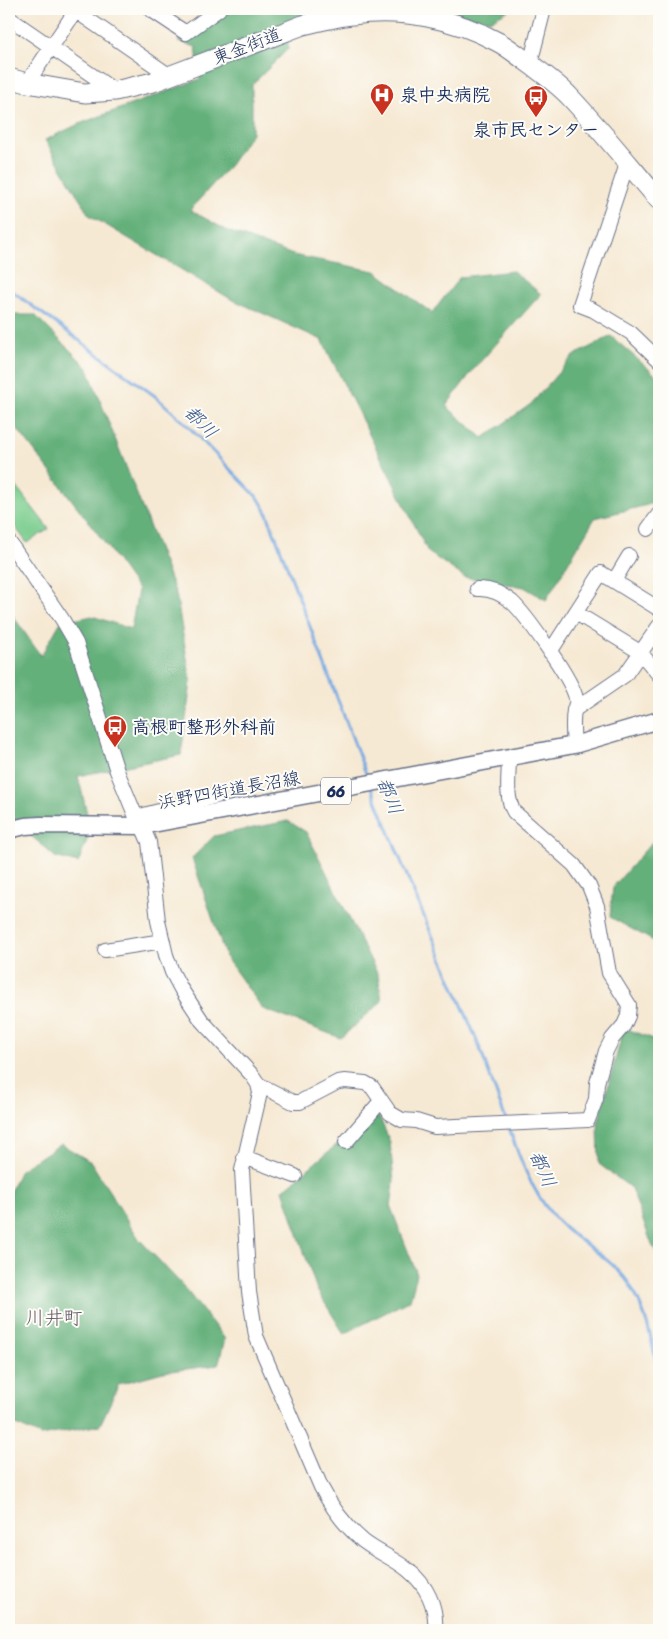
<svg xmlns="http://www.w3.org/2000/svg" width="668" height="1639" viewBox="0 0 668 1639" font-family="Sriracha,'Klee One',sans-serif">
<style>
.green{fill:#7bcd8f;stroke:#4b7e76}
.forest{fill:#64b07a;stroke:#40706c}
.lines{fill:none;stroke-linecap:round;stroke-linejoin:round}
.stream{stroke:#75a8e1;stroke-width:3}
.minor-casing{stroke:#687087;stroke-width:16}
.major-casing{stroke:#687087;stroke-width:19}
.highway-casing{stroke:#687087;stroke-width:21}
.minor{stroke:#fff;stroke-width:14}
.major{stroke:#fff;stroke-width:16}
.highway{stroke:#fff;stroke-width:19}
.labels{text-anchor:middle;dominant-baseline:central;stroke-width:4;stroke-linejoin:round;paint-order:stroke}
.shield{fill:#fdfcf7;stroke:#5f6c8c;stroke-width:1}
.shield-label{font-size:16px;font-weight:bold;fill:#1b2f5e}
.street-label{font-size:18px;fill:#1b2f5e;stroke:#fdfcf7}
.poi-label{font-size:18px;font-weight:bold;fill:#1b2f5e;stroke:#fdfcf7;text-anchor:start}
.water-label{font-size:19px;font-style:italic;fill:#3a598c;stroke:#fdfcf7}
.neighbourhood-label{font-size:19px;fill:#645966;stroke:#fdfcf7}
</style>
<rect width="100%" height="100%" fill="#fdfcf7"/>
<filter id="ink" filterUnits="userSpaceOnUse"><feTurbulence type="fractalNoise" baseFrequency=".02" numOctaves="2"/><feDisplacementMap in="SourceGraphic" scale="10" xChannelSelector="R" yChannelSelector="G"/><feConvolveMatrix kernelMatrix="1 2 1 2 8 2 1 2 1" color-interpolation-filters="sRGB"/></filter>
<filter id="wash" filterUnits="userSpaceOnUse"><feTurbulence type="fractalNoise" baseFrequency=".0096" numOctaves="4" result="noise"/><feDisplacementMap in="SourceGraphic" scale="20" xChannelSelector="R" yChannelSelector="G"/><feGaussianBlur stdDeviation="1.12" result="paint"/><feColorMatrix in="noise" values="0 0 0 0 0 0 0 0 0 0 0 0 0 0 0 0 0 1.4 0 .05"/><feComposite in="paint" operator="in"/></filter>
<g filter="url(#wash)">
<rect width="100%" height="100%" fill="#f6e9d3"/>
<path class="green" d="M 9,477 L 49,529 L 27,543 L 9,518 Z"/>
<path class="forest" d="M 230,9 L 321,9 L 287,20 L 288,49 L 252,85 L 252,133 L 230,165 L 190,210 L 228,231 L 293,255 L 375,271 L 432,313 L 460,277 L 513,271 L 541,294 L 473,370 L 446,406 L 483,438 L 531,404 L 573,356 L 611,336 L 659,378 L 659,502 L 595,518 L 546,600 L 524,587 L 464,577 L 428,552 L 322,340 L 231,299 L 89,215 L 45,140 L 79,124 L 200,79 L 196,47 L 178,41 Z
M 425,9 L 511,9 L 491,20 Z
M 15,315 L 35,315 L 87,367 L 176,594 L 191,682 L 181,755 L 78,776 L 91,830 L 78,863 L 55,857 L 9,816 L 9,610 L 41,656 L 60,623 L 92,616 L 131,629 L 138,590 L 101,538 L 9,418 L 9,320 Z
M 288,821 L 306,832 L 378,975 L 382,1001 L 341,1038 L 263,1009 L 226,958 L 192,858 L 214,836 Z
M 659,834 L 659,944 L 610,917 L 613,887 Z
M 624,1028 L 659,1041 L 659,1257 L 652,1245 L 631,1188 L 599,1164 L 598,1123 Z
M 379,1116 L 390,1142 L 394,1182 L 391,1208 L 417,1274 L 410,1300 L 344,1334 L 317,1290 L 283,1190 L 335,1146 Z
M 61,1144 L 91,1162 L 139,1239 L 184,1287 L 225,1339 L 218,1365 L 163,1372 L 119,1384 L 100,1425 L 41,1436 L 9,1422 L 9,1194 L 20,1170 Z"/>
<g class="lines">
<path class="stream" d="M 9,289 L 155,396 L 185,423 L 259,499 L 266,511 L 368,779
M 371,787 L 414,893 L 476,1038 L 506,1120
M 509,1128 C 522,1165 536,1203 567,1230 C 589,1248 614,1261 630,1285 C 647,1312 653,1345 659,1376"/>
</g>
</g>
<g filter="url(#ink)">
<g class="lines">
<g class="minor-casing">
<path id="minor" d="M 73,9 L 170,76
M 150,9 L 186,33 L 219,9
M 9,18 L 115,91
M 530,64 L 544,9
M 27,83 L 77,9
M 627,164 L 580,305 L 593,310 L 631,333 L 659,360
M 648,529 L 659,514
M 9,542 L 62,619 L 76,643 L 117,771 L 136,817 L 142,826 L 149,842 L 158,921 L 166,955 L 172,972 L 181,989 L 202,1021 L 252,1075 L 258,1084 L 260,1093 L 242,1170 L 249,1292 L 256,1336 L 321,1487 C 332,1508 345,1526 363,1541 C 377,1552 395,1559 408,1570 C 427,1585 437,1607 435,1630
M 614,581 L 629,556
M 477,589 C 490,588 501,593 512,602 C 526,615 574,682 576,699 C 577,702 575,707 574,710 C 572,722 573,734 574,745
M 576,613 L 640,652 L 659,675
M 550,652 L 601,573 L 659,609
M 574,710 L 625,675 L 659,626
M 136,817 L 217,796
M 105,950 L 163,941
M 258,1084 L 293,1102 L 300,1102 L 338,1082 L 345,1081 L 365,1083 L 372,1087 L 390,1113 L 402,1120 L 416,1121 L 435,1127 L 588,1120 L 596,1099 L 597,1083 L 606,1051 L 612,1039 L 624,1025 L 628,1016 L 629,1005 L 609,973 L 597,906 L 589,886 L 574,865 L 514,812 C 505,797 509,775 509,759
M 346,1142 L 381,1101
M 244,1157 L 295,1176"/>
</g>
<g class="major-casing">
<path id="major" d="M 9,830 L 25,826 L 40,825 L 142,826 L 574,745 L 659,720"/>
</g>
<g class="highway-casing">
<path id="highway" d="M 9,78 L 27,83 L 85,93 L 115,91 L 153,82 L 303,25 C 319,21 335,17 352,15 C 401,8 454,18 498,42 C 508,47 517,55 526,61 C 541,72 558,84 570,97 C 601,130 630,166 659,200"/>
</g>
<use href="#minor" class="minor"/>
<use href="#major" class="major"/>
<use href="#highway" class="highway"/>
</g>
</g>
<defs>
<g id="hospital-pin" transform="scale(1.25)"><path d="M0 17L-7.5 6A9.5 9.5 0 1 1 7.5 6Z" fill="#c8321e" stroke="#fdfcf7"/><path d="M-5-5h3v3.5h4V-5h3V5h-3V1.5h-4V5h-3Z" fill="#fff"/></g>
<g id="bus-pin" transform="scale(1.25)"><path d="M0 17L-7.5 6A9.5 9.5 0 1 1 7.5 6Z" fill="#c8321e" stroke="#fdfcf7"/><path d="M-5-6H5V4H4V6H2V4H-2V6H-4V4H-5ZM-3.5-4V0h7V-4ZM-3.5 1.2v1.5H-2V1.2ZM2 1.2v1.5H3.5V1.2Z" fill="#fff"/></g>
</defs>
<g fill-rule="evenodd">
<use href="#hospital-pin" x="382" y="95"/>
<use href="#bus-pin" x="536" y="97"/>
<use href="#bus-pin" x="115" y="727"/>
</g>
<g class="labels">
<rect class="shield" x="321" y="777.5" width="30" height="27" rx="4"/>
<g class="shield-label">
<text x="336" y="791">66</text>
</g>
<g class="street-label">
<text transform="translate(247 46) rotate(-21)">東金街道</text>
<text transform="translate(229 790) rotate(-10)">浜野四街道長沼線</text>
</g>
<g class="poi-label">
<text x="400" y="95">泉中央病院</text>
<text x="536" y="130" text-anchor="middle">泉市民センター</text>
<text x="132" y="727">高根町整形外科前</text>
</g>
<g class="water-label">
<text transform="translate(201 422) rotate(45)">都川</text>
<text transform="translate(390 796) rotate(68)">都川</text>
<text transform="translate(543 1169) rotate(66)">都川</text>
</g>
<g class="neighbourhood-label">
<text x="54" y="1317">川井町</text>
</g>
</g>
<rect width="668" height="1639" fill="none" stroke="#fdfcf7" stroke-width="30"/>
</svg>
